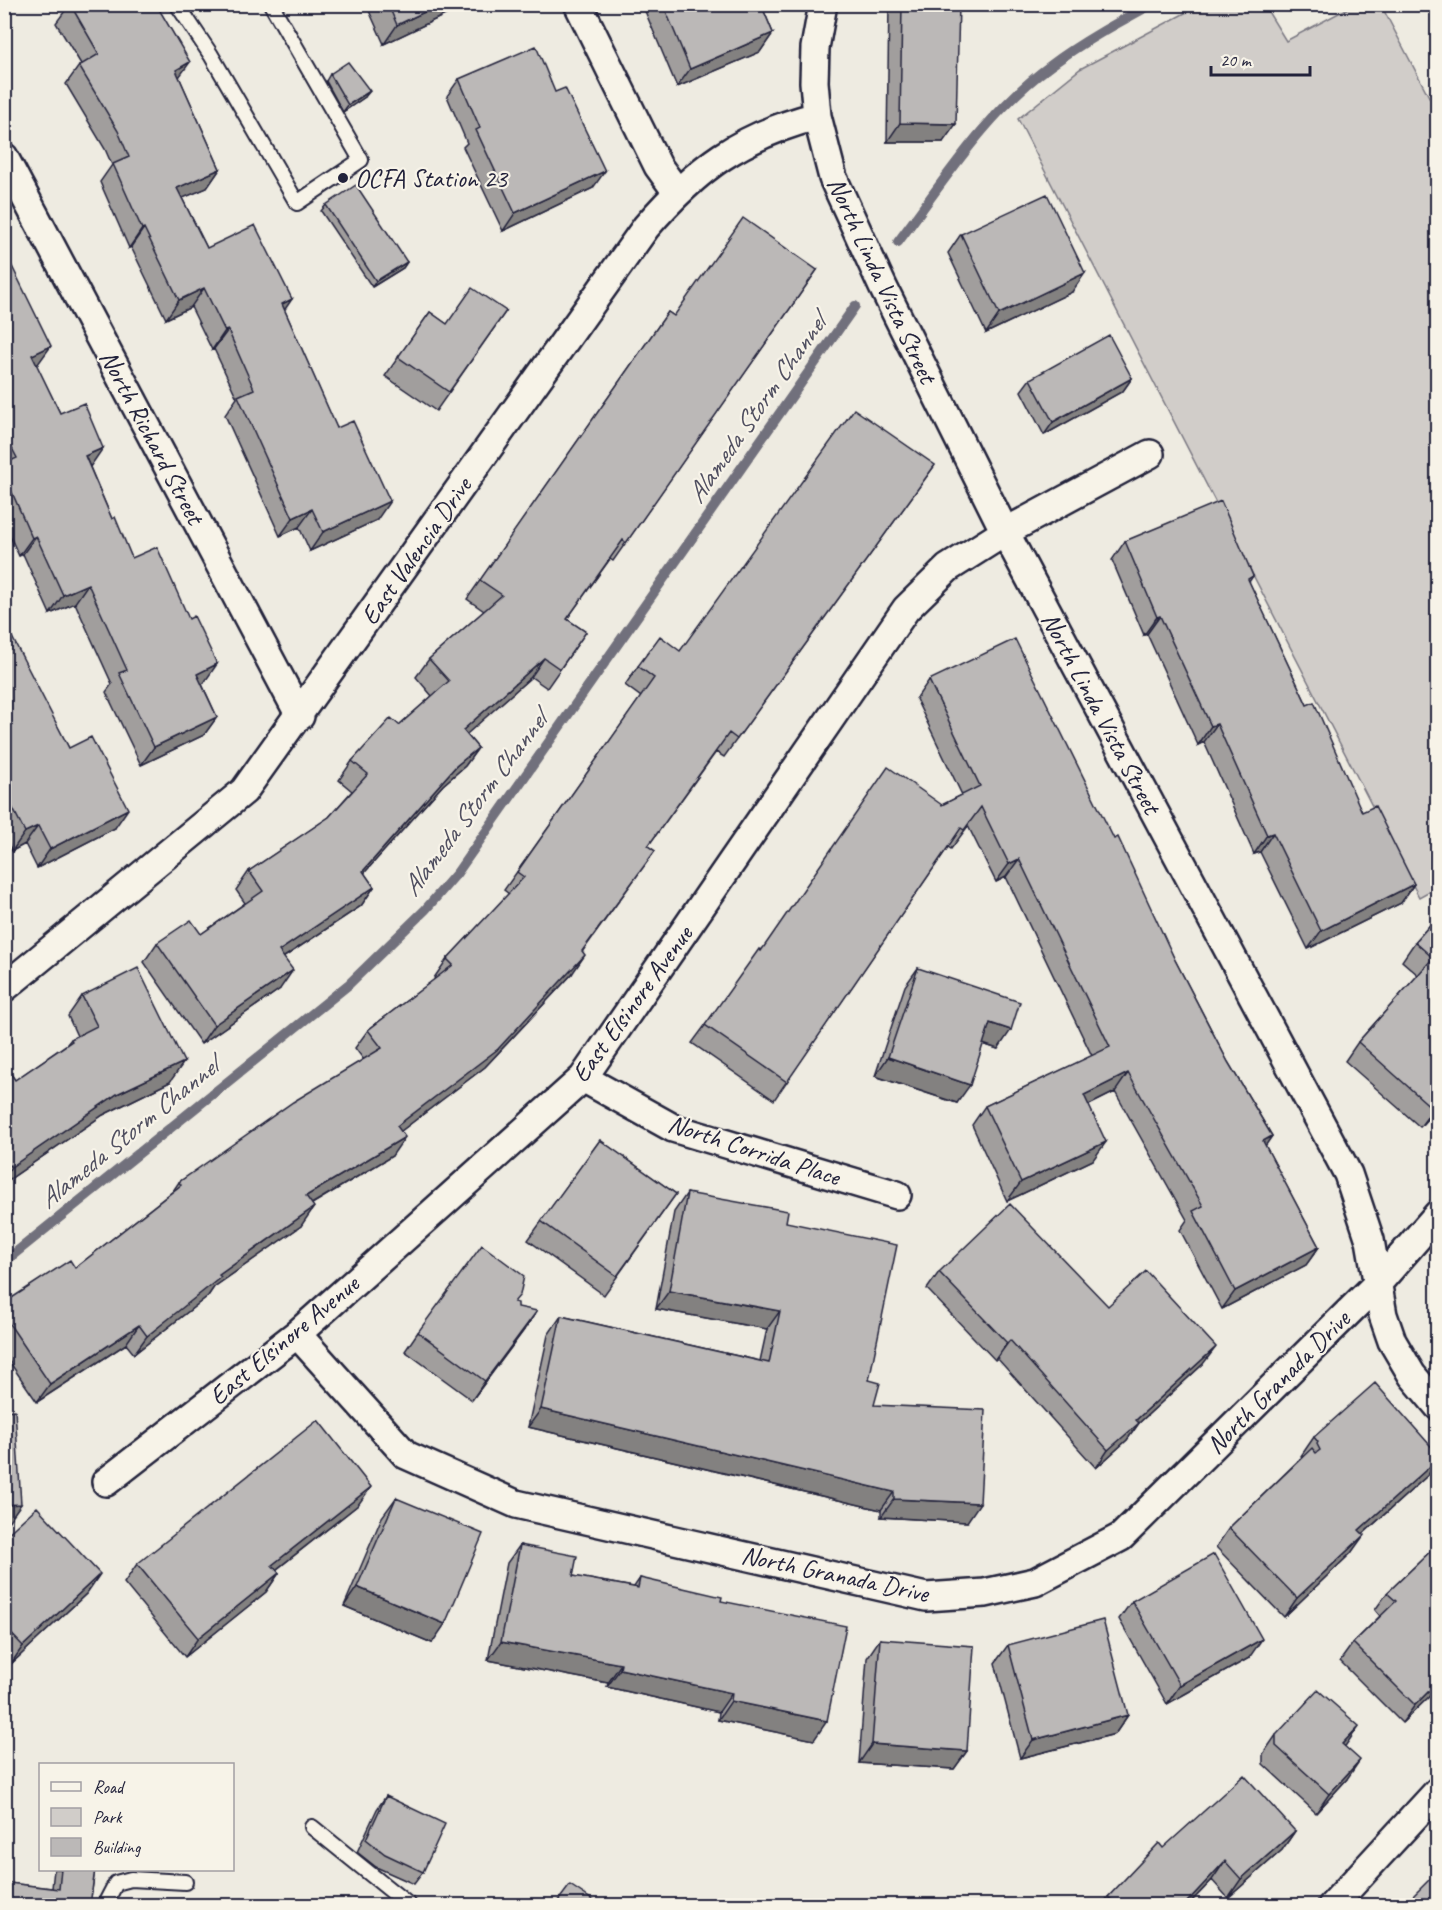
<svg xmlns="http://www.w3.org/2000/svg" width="1442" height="1910" viewBox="0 0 1442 1910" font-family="Caveat,sans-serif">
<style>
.green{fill:#d1cdc9;stroke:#7a7882;stroke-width:1.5}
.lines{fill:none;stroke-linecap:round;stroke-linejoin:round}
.stream{stroke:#716f7b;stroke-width:10}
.service-casing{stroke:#22223b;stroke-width:18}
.minor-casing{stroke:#22223b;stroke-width:32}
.service{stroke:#f7f3e8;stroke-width:14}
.minor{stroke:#f7f3e8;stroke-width:27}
.wall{fill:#a19e9d;stroke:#22223b;stroke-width:1.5}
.shaded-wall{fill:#838180;stroke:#22223b;stroke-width:1.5}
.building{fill:#bbb8b7;stroke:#22223b;stroke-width:1.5}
.poi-dot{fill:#22223b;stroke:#f7f3e8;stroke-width:2}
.labels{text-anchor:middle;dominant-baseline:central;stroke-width:4.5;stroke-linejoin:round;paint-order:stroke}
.poi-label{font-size:26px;fill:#22223b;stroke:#f7f3e8;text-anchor:start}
.street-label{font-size:26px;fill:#22223b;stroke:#f7f3e8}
.water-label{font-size:27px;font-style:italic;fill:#504f60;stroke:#f7f3e8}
</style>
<rect width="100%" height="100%" fill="#eeebe1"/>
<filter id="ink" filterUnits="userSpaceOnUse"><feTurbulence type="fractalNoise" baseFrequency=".0167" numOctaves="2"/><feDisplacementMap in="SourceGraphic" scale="12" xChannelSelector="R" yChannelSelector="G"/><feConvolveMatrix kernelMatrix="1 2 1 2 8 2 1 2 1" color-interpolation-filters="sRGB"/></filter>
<g filter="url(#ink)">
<path class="green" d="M 1200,5 L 1264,5 L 1286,41 L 1354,5 L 1381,5 L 1437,112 L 1437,887 L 1419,897 L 1018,119 L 1080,69 Z"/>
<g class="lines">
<path class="stream" d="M 898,242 C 944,181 987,112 1050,66 C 1082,42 1117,23 1152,4
M 4,1262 L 348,985 L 425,910 L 457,873 L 855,306"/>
<g class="service-casing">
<path id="service" d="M 177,4 L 211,55 L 297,203 L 361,160 L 271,4
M 312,1827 L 410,1906
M 104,1906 L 116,1883 L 131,1879 L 185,1882"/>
</g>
<g class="minor-casing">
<path id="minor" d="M 578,4 L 658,166 L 677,192
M 823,4 L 815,48 L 814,82 L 817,116 L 833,178 L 883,287 L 1005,532 L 1348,1174 L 1370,1240 L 1383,1315 L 1392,1341 L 1412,1375 L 1438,1406
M 4,157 L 300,716
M 4,988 L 244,791 L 646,227 C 697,168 740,136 817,116
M 583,1078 L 673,1128 L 897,1195
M 297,1334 L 406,1455 L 516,1504 L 926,1597 L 985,1593 L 1035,1582 L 1121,1537 L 1379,1282 L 1438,1214
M 106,1482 L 297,1334 L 583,1078 L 906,609 L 948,568 L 1005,532 L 1150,454
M 1332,1906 L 1438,1791"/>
</g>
<use href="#service" class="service"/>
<use href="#minor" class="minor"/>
</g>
<path class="wall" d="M 70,4 L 179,77 L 220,169 L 207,188 L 182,198 L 207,248 L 284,309 L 377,520 L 310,551 L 299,527 L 280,536 L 225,415 L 237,398 L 214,349 L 212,350 L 191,307 L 166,319 L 131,247 L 129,248 L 100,182 L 112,165 L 105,149 L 66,84 L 79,66 L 81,64 L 56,23 Z
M 366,4 L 468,4 L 384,44 Z
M 642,4 L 761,4 L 773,33 L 760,52 L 677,87 Z
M 889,4 L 959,4 L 943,142 L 887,142 Z
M 330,74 L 365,97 L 343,112 L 326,81 Z
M 459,79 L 593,188 L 503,231 L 463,147 L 467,143 L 447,96 Z
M 326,205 L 407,262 L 403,268 L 372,287 L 321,211 Z
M 961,234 L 1072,292 L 986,333 L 948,253 Z
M 4,250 L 38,364 L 36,365 L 60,413 L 90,467 L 112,519 L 132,558 L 204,683 L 202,684 L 217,717 L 204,735 L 141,765 L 106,692 L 112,684 L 75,603 L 50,614 L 23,554 L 19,556 L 4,523 Z
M 817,270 L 613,561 L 610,559 L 567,619 L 586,632 L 547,688 L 531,677 L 466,734 L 478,748 L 465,766 L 443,785 L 364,873 L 374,887 L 361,906 L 284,957 L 280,989 L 201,1044 L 144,962 L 157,943 L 201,934 L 245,903 L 236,890 L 249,871 L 329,817 L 352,791 L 339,780 L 352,761 L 399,725 L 432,696 L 416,677 L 429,659 L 484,611 L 467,599 L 668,312 L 674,316 Z
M 506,311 L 436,411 L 385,376 L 430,312 L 447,324 Z
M 1132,378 L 1123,391 L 1044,435 L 1021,391 L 1030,379 Z
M 935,465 L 724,757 L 716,752 L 648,846 L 655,851 L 582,952 L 572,974 L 485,1067 L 401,1131 L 392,1156 L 312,1204 L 301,1226 L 214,1287 L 208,1296 L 134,1354 L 126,1344 L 37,1402 L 4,1354 L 4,1303 L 75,1268 L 173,1191 L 179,1182 L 364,1060 L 355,1048 L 368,1030 L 435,979 L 434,978 L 447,959 L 509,894 L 504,890 L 641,697 L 625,685 L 638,666 L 680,651 Z
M 1125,541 L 1253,576 L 1249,582 L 1307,705 L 1362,812 L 1414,884 L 1401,903 L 1308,949 L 1260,852 L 1254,854 L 1204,742 L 1198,745 L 1147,634 L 1144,635 L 1112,560 Z
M 4,626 L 10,638 L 69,748 L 115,828 L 37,868 L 25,844 L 12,851 L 4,835 Z
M 929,680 L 1114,839 L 1175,960 L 1228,1062 L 1272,1136 L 1265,1145 L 1319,1247 L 1306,1265 L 1222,1309 L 1180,1230 L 1187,1220 L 1115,1092 L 1089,1105 L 1093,1160 L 1007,1201 L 972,1125 L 985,1106 L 1092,1056 L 1006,877 L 996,882 L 968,826 L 951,849 L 948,847 L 774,1100 L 692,1043 L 761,950 L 942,805 L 962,795 L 916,699 Z
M 1437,917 L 1437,1108 L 1420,1127 L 1345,1061 L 1358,1042 L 1418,975 L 1402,961 L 1415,942 Z
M 918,968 L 998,1049 L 983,1044 L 957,1103 L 875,1076 L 905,986 Z
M 82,996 L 170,1082 L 103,1115 L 4,1183 L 4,1064 L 15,1080 L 67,1044 L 71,1039 L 77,1036 L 68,1016 Z
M 600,1140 L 676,1194 L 604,1295 L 528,1240 Z
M 687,1193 L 786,1222 L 869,1380 L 874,1405 L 967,1522 L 881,1517 L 881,1510 L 528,1427 L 548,1335 L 561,1316 L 760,1361 L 767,1329 L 656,1309 L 674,1212 Z
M 939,1272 L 1108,1306 L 1203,1364 L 1139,1423 L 1127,1440 L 1096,1468 L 997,1358 L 995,1360 L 927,1289 Z
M 515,1302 L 518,1307 L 524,1330 L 472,1400 L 405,1351 L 418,1332 Z
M 1314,1437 L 1428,1475 L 1363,1534 L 1351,1553 L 1284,1617 L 1216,1547 L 1229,1528 L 1302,1457 L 1301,1456 Z
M 396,1498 L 432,1643 L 344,1606 L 382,1517 Z
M 358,1505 L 276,1570 L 279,1573 L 266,1592 L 185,1657 L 124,1583 L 137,1564 Z
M 4,1537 L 87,1593 L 10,1665 L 4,1658 Z
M 520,1545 L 573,1576 L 634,1587 L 640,1578 L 721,1601 L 814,1740 L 718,1720 L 719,1712 L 607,1687 L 608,1683 L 488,1660 L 507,1563 Z
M 1437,1545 L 1437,1689 L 1402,1723 L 1340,1661 L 1353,1643 L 1380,1616 L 1375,1610 L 1387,1593 Z
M 1132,1601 L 1249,1658 L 1167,1704 L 1119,1619 Z
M 880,1639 L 967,1751 L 954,1769 L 859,1763 L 867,1658 Z
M 1008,1645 L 1128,1715 L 1115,1734 L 1020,1758 L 995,1663 Z
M 1276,1735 L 1344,1746 L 1347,1779 L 1316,1813 L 1263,1764 L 1263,1754 Z
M 386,1796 L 423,1872 L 414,1884 L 376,1867 L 357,1852 L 377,1809 Z
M 1295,1831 L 1282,1850 L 1228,1898 L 1212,1880 L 1188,1905 L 1102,1905 L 1108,1897 L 1163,1848 Z
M 54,1869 L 95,1869 L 90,1905 L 4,1905 L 4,1890 L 9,1883 L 52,1888 Z"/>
<path class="shaded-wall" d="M 441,4 L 468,4 L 384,44 L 397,25 Z
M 773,33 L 760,52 L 677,87 L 690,69 Z
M 190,62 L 177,80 L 176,70 Z
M 370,91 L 365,97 L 343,112 L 348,105 Z
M 900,123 L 956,124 L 943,142 L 887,142 Z
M 220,169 L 207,188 L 164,206 L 177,188 Z
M 605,171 L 593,188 L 503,231 L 515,213 Z
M 144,228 L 131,247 L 129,248 L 142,229 Z
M 407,262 L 403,268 L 372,287 L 376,281 Z
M 1085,273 L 1072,292 L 986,333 L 999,314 Z
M 204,288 L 191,307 L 166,319 L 179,300 Z
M 292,299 L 279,318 L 282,304 Z
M 228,330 L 214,349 L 212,350 L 225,331 Z
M 51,346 L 38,364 L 19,374 L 32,355 Z
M 1132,378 L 1123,391 L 1044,435 L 1053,422 Z
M 103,448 L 90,467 L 85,456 Z
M 390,501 L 377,520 L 310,551 L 323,532 Z
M 312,509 L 299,527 L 280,536 L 293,518 Z
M 36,536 L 23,554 L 19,556 L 32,538 Z
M 88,584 L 75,603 L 50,614 L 63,595 Z
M 1160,616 L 1147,634 L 1144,635 L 1157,617 Z
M 544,658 L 531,677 L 450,749 L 463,730 Z
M 217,664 L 204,683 L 184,693 L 197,674 Z
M 217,717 L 204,735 L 141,765 L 154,747 Z
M 1217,724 L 1204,742 L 1198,745 L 1211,726 Z
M 478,748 L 465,766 L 443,785 L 350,889 L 363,871 L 456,766 Z
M 128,809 L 115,828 L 37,868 L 50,849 Z
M 38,826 L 25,844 L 12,851 L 25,832 Z
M 1273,833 L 1260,852 L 1254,854 L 1267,835 Z
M 1019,859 L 1006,877 L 996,882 L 1009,864 Z
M 1414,884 L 1401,903 L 1308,949 L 1321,931 Z
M 374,887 L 361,906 L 266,969 L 279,951 Z
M 585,955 L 572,974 L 485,1067 L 384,1144 L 397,1126 Z
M 293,970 L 280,989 L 201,1044 L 214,1025 Z
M 990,1023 L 1011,1030 L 998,1049 L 977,1042 Z
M 888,1057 L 970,1085 L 957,1103 L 875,1076 Z
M 184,1062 L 170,1082 L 103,1115 L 4,1183 L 4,1177 L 11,1167 L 117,1094 Z
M 1128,1073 L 1115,1092 L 1071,1114 L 1084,1095 Z
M 1437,1104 L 1437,1108 L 1420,1127 L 1433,1109 Z
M 1272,1136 L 1259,1155 L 1263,1141 Z
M 405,1137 L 392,1156 L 293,1215 L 306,1196 Z
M 1106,1142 L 1093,1160 L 1007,1201 L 1021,1182 Z
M 314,1207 L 301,1226 L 214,1287 L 208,1296 L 134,1354 L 147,1336 L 219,1275 Z
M 1319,1247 L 1306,1265 L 1222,1309 L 1235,1291 Z
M 669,1291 L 780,1311 L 767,1329 L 656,1309 Z
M 537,1311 L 524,1330 L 472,1400 L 485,1381 Z
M 139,1325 L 126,1344 L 37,1402 L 50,1384 Z
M 1010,1340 L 997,1358 L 995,1360 L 1007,1343 Z
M 1216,1347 L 1203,1364 L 1139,1423 L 1127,1440 L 1096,1468 L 1108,1450 L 1136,1420 Z
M 541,1409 L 894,1492 L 881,1510 L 528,1427 Z
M 1437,1460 L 1437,1462 L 1428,1475 L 1346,1549 L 1359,1530 Z
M 371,1487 L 358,1505 L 259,1583 L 272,1565 Z
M 894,1499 L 980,1503 L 967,1522 L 881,1517 Z
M 21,1504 L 8,1522 L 4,1523 L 4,1505 Z
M 1364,1535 L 1351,1553 L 1284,1617 L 1297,1598 Z
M 279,1573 L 266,1592 L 185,1657 L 198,1638 Z
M 100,1574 L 87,1593 L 10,1665 L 23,1646 Z
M 357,1587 L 445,1624 L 432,1643 L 344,1606 Z
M 1262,1639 L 1249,1658 L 1167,1704 L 1180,1685 Z
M 501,1642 L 621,1664 L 608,1683 L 488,1660 Z
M 620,1669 L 732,1693 L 719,1712 L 607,1687 Z
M 1437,1683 L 1437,1689 L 1402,1723 L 1415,1705 Z
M 731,1701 L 827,1721 L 814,1740 L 718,1720 Z
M 1128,1715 L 1115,1734 L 1020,1758 L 1033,1740 Z
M 1359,1726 L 1346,1745 L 1329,1763 L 1342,1744 Z
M 872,1744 L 967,1751 L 954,1769 L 859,1763 Z
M 1360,1760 L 1347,1779 L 1316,1813 L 1329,1794 Z
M 1295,1831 L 1282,1850 L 1228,1898 L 1241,1879 Z
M 1225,1861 L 1212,1880 L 1188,1905 L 1184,1905 Z
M 58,1902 L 85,1905 L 56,1905 Z"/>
<path class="building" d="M 70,4 L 156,4 L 190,62 L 176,70 L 220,169 L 177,188 L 207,248 L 255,225 L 292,299 L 282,304 L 337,428 L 353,421 L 390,501 L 323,532 L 312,509 L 293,518 L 238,396 L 254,389 L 228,330 L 225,331 L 204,288 L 179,300 L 144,228 L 142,229 L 113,164 L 129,157 L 118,131 L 79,66 L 99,54 Z
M 388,4 L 441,4 L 397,25 Z
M 663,4 L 761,4 L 773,33 L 690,69 Z
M 902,4 L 959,4 L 956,124 L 900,123 Z
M 536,46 L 555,92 L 565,88 L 605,171 L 515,213 L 476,130 L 480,128 L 459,79 Z
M 348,62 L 370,91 L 348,105 L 330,74 Z
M 356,185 L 407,262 L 376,281 L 326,205 Z
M 1047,194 L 1085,273 L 999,314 L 961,234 Z
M 743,218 L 817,270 L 626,543 L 623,540 L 567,619 L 586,632 L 560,669 L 544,658 L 463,730 L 478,748 L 456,766 L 363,871 L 374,887 L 279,951 L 293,970 L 214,1025 L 157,943 L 191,920 L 201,934 L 263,891 L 249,871 L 329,817 L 368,774 L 352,761 L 391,718 L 399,725 L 449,681 L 429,659 L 502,595 L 480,580 L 668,312 L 674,316 Z
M 4,250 L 51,346 L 32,355 L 60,413 L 84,403 L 103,448 L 85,456 L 112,519 L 115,517 L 132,558 L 157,547 L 189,619 L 194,616 L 217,664 L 197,674 L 217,717 L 154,747 L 119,673 L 127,670 L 88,584 L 63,595 L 36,536 L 32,538 L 4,474 L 4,464 L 17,458 L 4,433 Z
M 472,288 L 506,311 L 449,392 L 398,357 L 430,312 L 447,324 Z
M 1109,335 L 1132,378 L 1053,422 L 1030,379 Z
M 854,409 L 935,465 L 737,739 L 729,733 L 648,846 L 655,851 L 582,951 L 585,955 L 498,1049 L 397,1126 L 405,1137 L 306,1196 L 314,1207 L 219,1275 L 221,1277 L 147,1336 L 139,1325 L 50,1384 L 4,1316 L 4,1303 L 70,1260 L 75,1268 L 181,1185 L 179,1182 L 293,1102 L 382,1048 L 368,1030 L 453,965 L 447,959 L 524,877 L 517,872 L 654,678 L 638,666 L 660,636 L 680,651 Z
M 1221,501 L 1253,576 L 1248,579 L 1307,705 L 1314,702 L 1362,812 L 1375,806 L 1414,884 L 1321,931 L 1273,833 L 1267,835 L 1217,724 L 1211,726 L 1160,616 L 1157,617 L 1125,541 Z
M 4,626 L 10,638 L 12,637 L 69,748 L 91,737 L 128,809 L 50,849 L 38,826 L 25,832 L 4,791 Z
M 1015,639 L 1114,839 L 1118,837 L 1175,960 L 1228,1062 L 1272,1136 L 1263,1141 L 1319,1247 L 1235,1291 L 1193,1211 L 1203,1206 L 1128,1073 L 1084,1095 L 1106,1142 L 1021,1182 L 985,1106 L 1110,1047 L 1019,859 L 1009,864 L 981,807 L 964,830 L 961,828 L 787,1082 L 705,1025 L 759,949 L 761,951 L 888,767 L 942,805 L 980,786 L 929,680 Z
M 1437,917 L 1437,1104 L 1433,1109 L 1358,1042 L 1433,958 L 1415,942 Z
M 138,968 L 184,1062 L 117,1094 L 11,1167 L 10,1165 L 4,1170 L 4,1064 L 15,1080 L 72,1041 L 71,1039 L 97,1026 L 82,996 Z
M 918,968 L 1020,1002 L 1011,1030 L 990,1023 L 970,1085 L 888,1057 Z
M 600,1140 L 676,1194 L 617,1276 L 541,1221 Z
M 687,1193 L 788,1211 L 786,1222 L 897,1245 L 869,1380 L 880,1383 L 874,1405 L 985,1410 L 980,1503 L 894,1499 L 894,1492 L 541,1409 L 561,1316 L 769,1363 L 780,1311 L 669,1291 Z
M 1010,1204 L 1108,1306 L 1146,1271 L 1216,1347 L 1136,1420 L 1139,1423 L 1108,1450 L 1010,1340 L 1007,1343 L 939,1272 Z
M 482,1245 L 524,1276 L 520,1295 L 514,1302 L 518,1303 L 518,1307 L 537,1311 L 485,1381 L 418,1332 Z
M 1375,1383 L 1437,1453 L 1437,1460 L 1359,1530 L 1364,1535 L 1297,1598 L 1229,1528 L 1312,1448 L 1316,1453 L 1320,1450 L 1317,1444 L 1318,1442 L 1314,1437 Z
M 15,1410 L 21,1504 L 4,1505 L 4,1411 Z
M 318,1420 L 371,1487 L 272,1565 L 279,1573 L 198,1638 L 137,1564 Z
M 396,1498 L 483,1534 L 445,1624 L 357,1587 Z
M 37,1507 L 100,1574 L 23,1646 L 4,1626 L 4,1537 Z
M 520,1545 L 577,1556 L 573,1576 L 638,1588 L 640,1578 L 722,1597 L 721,1601 L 846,1626 L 827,1721 L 731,1701 L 732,1693 L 620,1669 L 621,1664 L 501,1642 Z
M 1437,1545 L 1437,1683 L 1415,1705 L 1353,1643 L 1396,1601 L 1387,1593 Z
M 1214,1554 L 1262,1639 L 1180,1685 L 1132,1601 Z
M 1103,1620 L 1128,1715 L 1033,1740 L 1008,1645 Z
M 880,1639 L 974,1646 L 967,1751 L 872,1744 Z
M 1318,1690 L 1359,1726 L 1342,1744 L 1360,1760 L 1329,1794 L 1276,1746 L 1276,1735 Z
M 1244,1775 L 1295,1831 L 1241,1879 L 1225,1861 L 1186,1903 L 1188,1905 L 1118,1905 L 1108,1897 L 1159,1843 L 1163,1848 Z
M 386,1796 L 445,1824 L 423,1872 L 385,1854 L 366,1839 Z
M 61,1869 L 95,1869 L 90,1905 L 58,1902 L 58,1905 L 6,1905 L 9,1883 L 59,1889 Z
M 1435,1874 L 1437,1876 L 1437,1905 L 1404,1905 Z
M 570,1885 L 600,1905 L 555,1905 Z"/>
</g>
<circle class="poi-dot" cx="343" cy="178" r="6"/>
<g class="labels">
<g class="poi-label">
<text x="355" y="178">OCFA Station 23</text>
</g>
<g class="street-label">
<text transform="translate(882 280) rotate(65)">North Linda Vista Street</text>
<text transform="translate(152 437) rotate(62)">North Richard Street</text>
<text transform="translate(416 551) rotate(-55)">East Valencia Drive</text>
<text transform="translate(1101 713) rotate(62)">North Linda Vista Street</text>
<text transform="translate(632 1004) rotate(-54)">East Elsinore Avenue</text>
<text transform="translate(754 1150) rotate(18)">North Corrida Place</text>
<text transform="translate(284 1340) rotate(-40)">East Elsinore Avenue</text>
<text transform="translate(1278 1382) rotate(-45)">North Granada Drive</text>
<text transform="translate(835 1574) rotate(12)">North Granada Drive</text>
</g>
<g class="water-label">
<text transform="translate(756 409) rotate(-55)">Alameda Storm Channel</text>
<text transform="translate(474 804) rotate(-53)">Alameda Storm Channel</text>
<text transform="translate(128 1133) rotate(-39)">Alameda Storm Channel</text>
</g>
</g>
<rect width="1442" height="1910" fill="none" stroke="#f7f3e8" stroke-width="24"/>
<rect x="12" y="12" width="1418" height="1886" fill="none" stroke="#22223b" stroke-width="2" filter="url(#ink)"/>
<rect x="39" y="1763" width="195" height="108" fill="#f7f3e8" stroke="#a29fa3" stroke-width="1.5"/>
<rect x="51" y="1782" width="30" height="9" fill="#f7f3e8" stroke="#a29fa3" stroke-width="1.5"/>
<text x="93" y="1793" font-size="18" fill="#22223b">Road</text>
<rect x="51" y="1808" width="30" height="18" fill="#d1cdc9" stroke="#a29fa3" stroke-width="1.5"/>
<text x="93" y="1823" font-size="18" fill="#22223b">Park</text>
<rect x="51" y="1838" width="30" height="18" fill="#bbb8b7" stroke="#a29fa3" stroke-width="1.5"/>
<text x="93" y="1853" font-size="18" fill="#22223b">Building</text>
<path d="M1211 66v9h99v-9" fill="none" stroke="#22223b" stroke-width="3"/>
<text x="1220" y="66" font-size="18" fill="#22223b" stroke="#f7f3e8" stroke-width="4.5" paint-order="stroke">20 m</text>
</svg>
